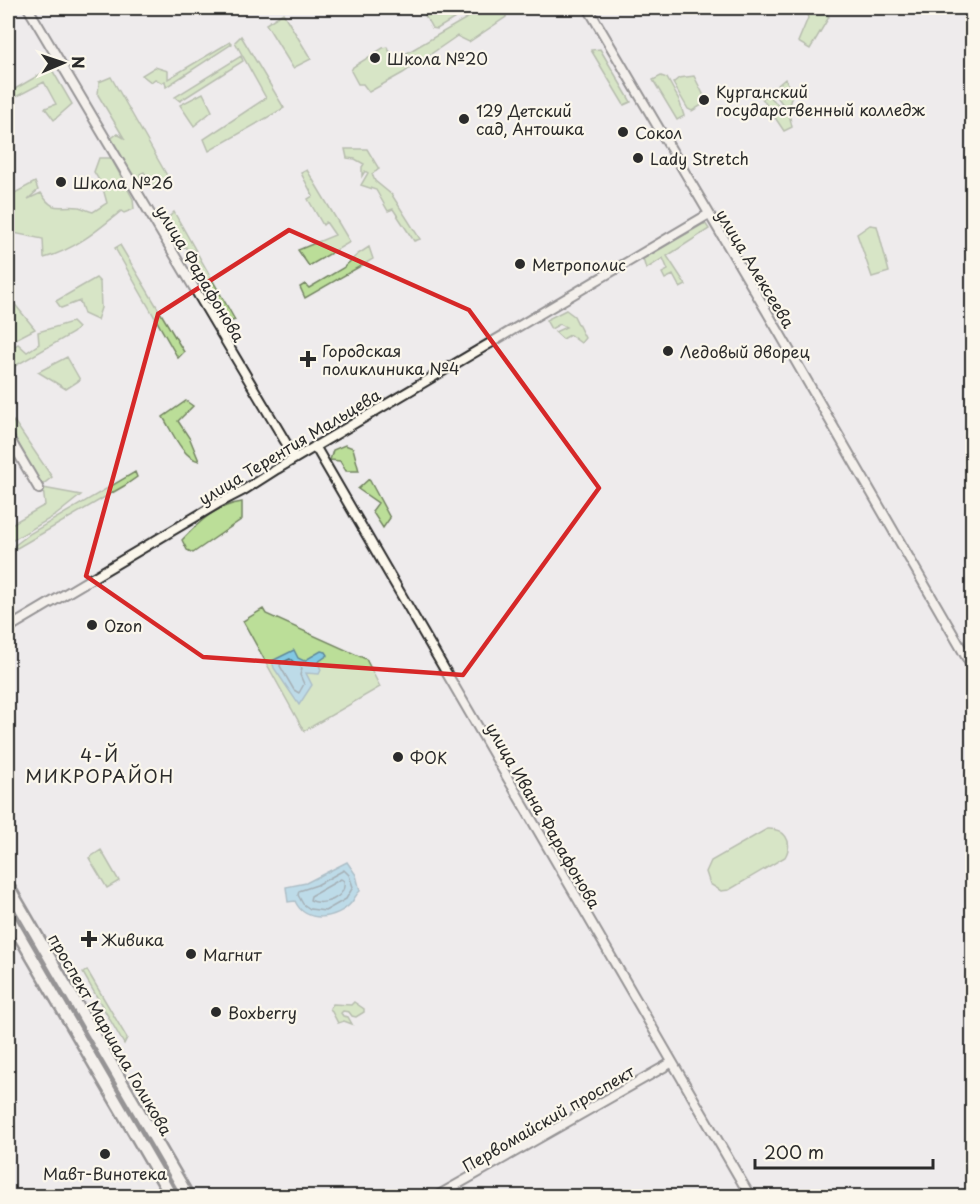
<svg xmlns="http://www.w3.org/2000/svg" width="980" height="1204" viewBox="0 0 980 1204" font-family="'Playpen Sans',sans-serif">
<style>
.green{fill:#bbde98;stroke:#738462;stroke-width:1.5}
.water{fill:#82c8e3;stroke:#5f8999;stroke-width:1.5}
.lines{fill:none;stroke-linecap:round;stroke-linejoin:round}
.shore{stroke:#4e6a75;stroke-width:1.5}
.minor-casing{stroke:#2b2b2b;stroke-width:12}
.major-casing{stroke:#2b2b2b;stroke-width:15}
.minor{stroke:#fbf7ec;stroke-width:8}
.major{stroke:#fbf7ec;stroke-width:10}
.marked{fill:none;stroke:#d62828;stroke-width:4.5;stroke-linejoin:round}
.poi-dot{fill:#2b2b2b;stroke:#fbf7ec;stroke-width:2}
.labels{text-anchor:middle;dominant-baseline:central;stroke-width:4.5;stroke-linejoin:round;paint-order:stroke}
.poi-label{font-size:16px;fill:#2b2b2b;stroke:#fbf7ec;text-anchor:start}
.street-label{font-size:16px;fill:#2b2b2b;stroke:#fbf7ec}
.neighbourhood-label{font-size:18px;letter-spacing:1.5px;fill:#2b2b2b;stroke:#fbf7ec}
</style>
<rect width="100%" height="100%" fill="#eeebec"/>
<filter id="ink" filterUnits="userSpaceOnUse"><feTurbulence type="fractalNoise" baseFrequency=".0167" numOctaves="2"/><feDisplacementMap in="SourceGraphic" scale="12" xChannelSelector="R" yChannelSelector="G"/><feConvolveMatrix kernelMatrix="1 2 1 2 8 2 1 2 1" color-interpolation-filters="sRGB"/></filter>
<g filter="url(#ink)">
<path class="green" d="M 424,8 L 472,8 L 437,29 L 432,28 L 423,12 Z
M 484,8 L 506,8 L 506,17 L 469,42 L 457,36 L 403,73 L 369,92 L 363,84 L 358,84 L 351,71 L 353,67 L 383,48 L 387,47 L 395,60 Z
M 806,8 L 823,8 L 829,17 L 810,49 L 798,42 L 808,18 Z
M 283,13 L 311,59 L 293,68 L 266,24 Z
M 241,36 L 284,108 L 209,151 L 204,139 L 266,98 L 235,42 Z
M 230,42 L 232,44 L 166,87 L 165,81 L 162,83 L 155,79 L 151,82 L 142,75 L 155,67 L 168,71 L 168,79 Z
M 600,49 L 631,102 L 624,105 L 591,50 Z
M 241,56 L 243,61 L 180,101 L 175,97 Z
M 51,68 L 72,104 L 54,120 L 45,108 L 56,104 L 44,82 L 8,101 L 8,93 Z
M 661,76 L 667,78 L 679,100 L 684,116 L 677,120 L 653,80 Z
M 694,76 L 707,102 L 692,111 L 688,109 L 673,83 L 679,78 Z
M 111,77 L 169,179 L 168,183 L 160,182 L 153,186 L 144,172 L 140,174 L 142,184 L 137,186 L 109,140 L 117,134 L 124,138 L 98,95 L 99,82 Z
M 785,79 L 793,91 L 788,109 L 792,127 L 784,131 L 762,98 L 769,95 L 781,109 L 784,106 L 772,90 Z
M 203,93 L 212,111 L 194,126 L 180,105 Z
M 345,149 L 367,149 L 379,169 L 372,174 L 375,181 L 392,195 L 420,239 L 414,241 L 393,209 L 388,211 L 376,190 L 361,185 L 368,173 L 365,171 L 362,176 L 362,167 L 364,164 L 355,159 L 347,158 Z
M 99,158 L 111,158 L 133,199 L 134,209 L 124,213 L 121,211 C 98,230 74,250 44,258 L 43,239 L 14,233 L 10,238 L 8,234 L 8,184 L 13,194 L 35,182 L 38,190 L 28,199 L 41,193 C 54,214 59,204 79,207 C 83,208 88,211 93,212 L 107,203 L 102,185 L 94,172 Z
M 307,170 L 350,242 L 309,266 L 298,250 L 335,235 L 326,222 L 323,225 L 308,199 L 313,196 L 301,173 Z
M 174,212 L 235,320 L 229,322 L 186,247 L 179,248 L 164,222 Z
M 705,223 L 709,229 L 667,256 L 686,285 L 680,288 L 673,275 L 665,279 L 662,273 L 668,270 L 663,258 L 646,269 L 643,259 Z
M 870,225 L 877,226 L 889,272 L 872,277 L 857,234 Z
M 120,245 L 184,352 L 178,358 L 115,248 Z
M 369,247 L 373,259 L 305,298 L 300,287 L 305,284 L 309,288 L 343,268 L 358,254 Z
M 96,278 L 100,282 L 101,308 L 97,320 L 84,314 L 80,301 L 61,308 L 56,301 Z
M 8,296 L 35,329 L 8,343 Z
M 566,310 L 574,316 L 585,338 L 581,343 L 570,335 L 563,339 L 555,332 L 566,327 L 560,324 L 551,329 L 546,320 Z
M 72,322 L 78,328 L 73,333 L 8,370 L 8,351 L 18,344 L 27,352 L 39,344 L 38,332 Z
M 67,357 L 80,380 L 66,389 L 38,372 Z
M 186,401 L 193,406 L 178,421 L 190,439 L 199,461 C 182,457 172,431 163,417 Z
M 14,421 L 52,477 L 42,485 L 10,429 Z
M 345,445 L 353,448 L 359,471 L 346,471 L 340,461 L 330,460 L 333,450 Z
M 135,472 L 137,477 L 124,486 L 17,548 L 14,546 L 31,533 Z
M 369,479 L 390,518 L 383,528 L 372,511 L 378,503 L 358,489 Z
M 43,488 L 81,495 L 56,515 L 8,543 L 8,526 L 45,505 Z
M 242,502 L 242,519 L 193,553 L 187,550 L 182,540 C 200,521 215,506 242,502 Z
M 263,609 L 266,614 L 366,659 L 380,687 L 304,731 L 243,621 Z
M 767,829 C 784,828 794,841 785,857 L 729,890 L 721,891 L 710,884 L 706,872 L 711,861 Z
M 101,850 L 119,881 L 107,888 L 89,858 Z
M 87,970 L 127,1038 L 124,1044 L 83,973 Z
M 354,1002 L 364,1009 L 364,1012 L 356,1017 L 352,1016 L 349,1012 L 343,1011 L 341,1013 L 343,1016 L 348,1017 L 352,1024 L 344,1021 L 338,1023 L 330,1008 L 333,1004 L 351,1005 Z"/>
<path class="water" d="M 294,650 L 298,658 L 304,661 L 321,651 L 326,652 L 328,655 L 318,662 L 321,670 L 319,674 L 306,673 L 312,685 L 299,705 L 274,668 L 272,661 Z
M 347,862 L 356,875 L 360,891 C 356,894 355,898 352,902 C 337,920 305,924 295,901 L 288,902 L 286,887 L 306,883 Z"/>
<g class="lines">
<path class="shore" d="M 290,659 L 302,668 L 300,675 L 304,684 L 299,693 L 294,690 L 280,666 L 281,663 Z
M 344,870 L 349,875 L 353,887 L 346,899 L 325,911 L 310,909 L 303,904 L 298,895 L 299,891 L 317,885 Z
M 341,879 L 344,881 C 347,898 323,907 310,900 L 311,896 Z"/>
<g class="minor-casing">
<path id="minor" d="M 28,8 L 295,458
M 588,8 L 780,334 L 972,667
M 8,436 L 39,489
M 315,446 L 750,1196
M 8,628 L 217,504 L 244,490 L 277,469 L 709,214
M 437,1196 L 671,1063"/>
</g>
<g class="major-casing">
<path id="major" d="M 8,886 L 188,1196
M 8,916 L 171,1196"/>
</g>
<use href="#minor" class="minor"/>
<use href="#major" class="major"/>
</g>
</g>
<path d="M0 0H980V1204H0ZM 289,230 L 469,310 L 599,488 L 463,675 L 203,657 L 86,576 L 158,314 Z" fill="#eeebec" fill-opacity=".55" fill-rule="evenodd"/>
<path class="marked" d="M 289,230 L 469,310 L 599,488 L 463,675 L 203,657 L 86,576 L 158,314 Z"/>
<g class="poi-dot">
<circle cx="375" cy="58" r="6"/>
<circle cx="704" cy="100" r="6"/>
<circle cx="464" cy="119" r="6"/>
<circle cx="623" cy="132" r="6"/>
<circle cx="638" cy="158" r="6"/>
<circle cx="61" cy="182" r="6"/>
<circle cx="520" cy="264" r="6"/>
<circle cx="668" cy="351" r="6"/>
<path d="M305 350h6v6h6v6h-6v6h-6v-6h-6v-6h6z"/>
<circle cx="92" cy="625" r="6"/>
<circle cx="398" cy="757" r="6"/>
<path d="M86 930h6v6h6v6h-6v6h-6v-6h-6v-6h6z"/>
<circle cx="191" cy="954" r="6"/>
<circle cx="216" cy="1012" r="6"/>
<circle cx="105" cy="1154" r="6"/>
</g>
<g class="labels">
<g class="poi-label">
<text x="387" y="58">Школа №20</text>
<text x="716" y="91">Курганский<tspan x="716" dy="18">государственный колледж</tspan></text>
<text x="476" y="110">129 Детский<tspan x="476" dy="18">сад, Антошка</tspan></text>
<text x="635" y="132">Сокол</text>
<text x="650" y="158">Lady Stretch</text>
<text x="73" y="182">Школа №26</text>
<text x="532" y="264">Метрополис</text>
<text x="322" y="350">Городская<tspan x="322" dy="18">поликлиника №4</tspan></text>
<text x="680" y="351">Ледовый дворец</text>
<text x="104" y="625">Ozon</text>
<text x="410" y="757">ФОК</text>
<text x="101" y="939">Живика</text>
<text x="203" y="954">Магнит</text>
<text x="228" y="1012">Boxberry</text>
<text x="105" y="1173" text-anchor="middle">Мавт-Винотека</text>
</g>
<g class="street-label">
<text transform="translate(756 268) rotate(59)">улица Алексеева</text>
<text transform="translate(201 273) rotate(59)">улица Фарафонова</text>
<text transform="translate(289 446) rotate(-31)">улица Терентия Мальцева</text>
<text transform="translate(544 815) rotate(60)">улица Ивана Фарафонова</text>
<text transform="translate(111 1034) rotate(60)">проспект Маршала Голикова</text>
<text transform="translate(548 1118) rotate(-30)">Первомайский проспект</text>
</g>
<g class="neighbourhood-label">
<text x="100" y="754">4-Й<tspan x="100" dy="21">МИКРОРАЙОН</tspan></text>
</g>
</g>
<rect width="980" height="1204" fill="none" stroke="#fbf7ec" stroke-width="30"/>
<rect x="15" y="15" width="950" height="1174" fill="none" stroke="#2b2b2b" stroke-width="2" filter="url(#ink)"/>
<g transform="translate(63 63) rotate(88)" stroke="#fbf7ec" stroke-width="4.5" paint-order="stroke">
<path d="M0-4.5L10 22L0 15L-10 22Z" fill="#2b2b2b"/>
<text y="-9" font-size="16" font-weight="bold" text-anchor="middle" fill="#2b2b2b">N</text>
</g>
<path d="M755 1159v9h178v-9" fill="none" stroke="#2b2b2b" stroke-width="3"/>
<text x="764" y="1159" font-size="18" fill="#2b2b2b" stroke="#fbf7ec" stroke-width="4.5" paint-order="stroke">200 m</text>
</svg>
